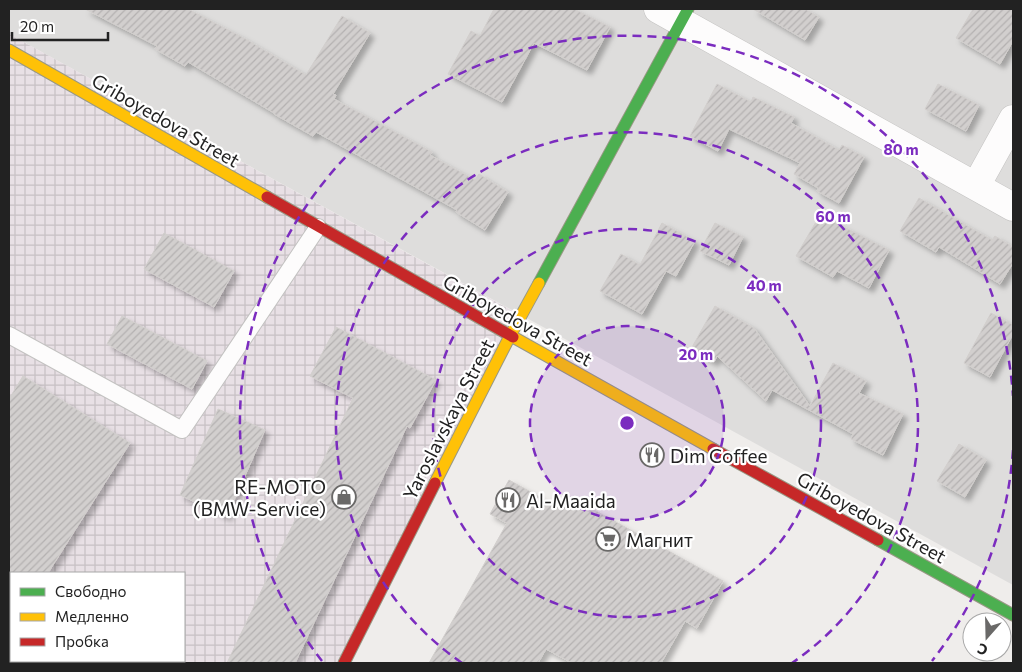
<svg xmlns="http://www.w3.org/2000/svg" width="1022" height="672" viewBox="0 0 1022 672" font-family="Commissioner,sans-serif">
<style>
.residential{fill:#dedddc}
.industrial{fill:url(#industrial-grid);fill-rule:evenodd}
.building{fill:url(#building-hatch);stroke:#d2cfcd;filter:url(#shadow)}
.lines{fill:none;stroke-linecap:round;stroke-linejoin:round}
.lane-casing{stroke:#c3c2c1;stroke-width:18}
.street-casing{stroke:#c3c2c1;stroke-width:29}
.fast-casing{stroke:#989884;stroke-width:13}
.slow-casing{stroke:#989884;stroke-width:13}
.jam-casing{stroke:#989884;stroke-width:13}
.lane{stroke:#fdfcfc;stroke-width:16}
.street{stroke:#fdfcfc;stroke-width:28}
.fast{stroke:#4caf50;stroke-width:11}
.slow{stroke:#ffc107;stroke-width:11}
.jam{stroke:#c62828;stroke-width:11}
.ring{fill:none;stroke:#7b2cbf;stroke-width:2.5;stroke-dasharray:9 6}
.labels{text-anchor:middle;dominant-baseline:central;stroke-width:4.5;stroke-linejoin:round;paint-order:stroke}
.street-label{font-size:19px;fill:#222;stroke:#fff}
.poi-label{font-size:19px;fill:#222;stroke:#fff;text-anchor:start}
.centre{fill:#7b2cbf;stroke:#fff;stroke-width:2.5}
.ring-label{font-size:15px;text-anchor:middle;font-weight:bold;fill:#7b2cbf;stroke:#fff;stroke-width:4.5;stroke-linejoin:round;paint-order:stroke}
</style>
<defs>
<pattern id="industrial-grid" width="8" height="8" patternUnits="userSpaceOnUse" patternTransform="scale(1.25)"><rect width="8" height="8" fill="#e8e0e5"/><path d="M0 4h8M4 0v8" fill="none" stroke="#c7c0c4"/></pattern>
<pattern id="building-hatch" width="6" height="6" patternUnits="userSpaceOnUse" patternTransform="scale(1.25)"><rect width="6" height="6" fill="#d2cfce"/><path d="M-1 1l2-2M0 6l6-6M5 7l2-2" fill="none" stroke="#b4b1b1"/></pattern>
<filter id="shadow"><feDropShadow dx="4.5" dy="4.5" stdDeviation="2.5" flood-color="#0004"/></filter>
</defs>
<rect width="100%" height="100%" fill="#efedeb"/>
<path class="residential" d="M 9,9 L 1013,9 L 1013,585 L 9,34 Z"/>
<path class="industrial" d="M 9,34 L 518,314 L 337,663 L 9,663 ZM 11,573 L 184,573 L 184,661 L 11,661 Z"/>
<path class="building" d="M 85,9 L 188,9 L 244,38 L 306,75 L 342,16 L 370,33 L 333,94 L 336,95 L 334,99 L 432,152 L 430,155 L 475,180 L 479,174 L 508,192 L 485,230 L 456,212 L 457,210 L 316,132 L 313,136 L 274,114 L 274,113 L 188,62 L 185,66 L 155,49 L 157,46 Z
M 494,9 L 574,9 L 610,27 L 587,70 L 534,43 L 502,102 L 448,74 L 471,31 L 480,36 Z
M 753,9 L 805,9 L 819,17 L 805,40 Z
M 973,9 L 1013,9 L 1013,41 L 1000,64 L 956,38 Z
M 717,84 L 751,102 L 753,97 L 794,117 L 791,123 L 839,150 L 842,145 L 864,157 L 839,203 L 817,191 L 818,188 L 794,174 L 800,163 L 729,129 L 718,151 L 690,136 Z
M 938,84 L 979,105 L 966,131 L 925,109 Z
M 919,198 L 992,240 L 995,236 L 1013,247 L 1013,263 L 1000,284 L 939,247 L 936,252 L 900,231 Z
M 820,215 L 889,250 L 869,288 L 837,271 L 833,277 L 796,256 Z
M 662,223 L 695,241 L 676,276 L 666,271 L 642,314 L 600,291 L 621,254 L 640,265 Z
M 715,223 L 743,237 L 729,265 L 700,251 Z
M 164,233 L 234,271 L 214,307 L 144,269 Z
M 715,306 L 754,328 L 810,406 L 833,363 L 866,381 L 859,393 L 903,414 L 883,455 L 851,439 L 853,434 L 772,390 L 766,401 L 717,356 L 714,362 L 691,349 Z
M 991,313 L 1013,325 L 1013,334 L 990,377 L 964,363 Z
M 122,316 L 207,361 L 192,389 L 107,344 Z
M 336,327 L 436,380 L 410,428 L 407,426 L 295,663 L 227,663 L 353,398 L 310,376 Z
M 23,376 L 130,443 L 48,573 L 9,573 L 9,399 Z
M 218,409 L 265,430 L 227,517 L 180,495 Z
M 959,444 L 986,460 L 965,497 L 937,481 Z
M 509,480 L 560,508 L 567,495 L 723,581 L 697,628 L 685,621 L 661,663 L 572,663 L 546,649 L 538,663 L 429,663 L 507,523 L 490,514 Z"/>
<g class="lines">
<g class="lane-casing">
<path id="lane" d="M 9,335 L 182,430 L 318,227"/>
</g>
<g class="street-casing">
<path id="street" d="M 658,9 L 1013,207
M 976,186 L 1013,119"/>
</g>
<g class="fast-casing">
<path id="fast" d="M 539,283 L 688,9
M 878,540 L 1013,615"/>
</g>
<g class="slow-casing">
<path id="slow" d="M 9,50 L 267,197
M 513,337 L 713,449
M 435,483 L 510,336 L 539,283"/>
</g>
<g class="jam-casing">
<path id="jam" d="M 267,197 L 513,337
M 713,449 L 878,540
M 344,663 L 435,483"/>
</g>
<use href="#lane" class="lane"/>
<use href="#street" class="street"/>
<use href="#fast" class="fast"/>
<use href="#slow" class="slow"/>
<use href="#jam" class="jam"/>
</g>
<circle cx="627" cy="423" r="97" fill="#7b2cbf" fill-opacity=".12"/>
<g class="ring">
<circle cx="627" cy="423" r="97"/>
<circle cx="627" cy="423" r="194"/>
<path d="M462 663A291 291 0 1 1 792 663"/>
<path d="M1013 450A387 387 0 0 1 932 661M322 661A387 387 0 1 1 1013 396"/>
</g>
<defs>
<g id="restaurant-ring" transform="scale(1.25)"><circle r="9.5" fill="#fff" stroke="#6a6968" stroke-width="1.5"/><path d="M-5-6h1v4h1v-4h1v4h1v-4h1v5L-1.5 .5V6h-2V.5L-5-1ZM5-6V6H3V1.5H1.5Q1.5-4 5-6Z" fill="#6a6968"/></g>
<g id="shop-ring" transform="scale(1.25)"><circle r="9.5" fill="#fff" stroke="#6a6968" stroke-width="1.5"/><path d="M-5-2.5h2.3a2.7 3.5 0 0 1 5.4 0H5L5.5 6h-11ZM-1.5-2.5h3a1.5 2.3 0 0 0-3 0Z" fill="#6a6968"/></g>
<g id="supermarket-ring" transform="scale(1.25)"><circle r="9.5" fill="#fff" stroke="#6a6968" stroke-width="1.5"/><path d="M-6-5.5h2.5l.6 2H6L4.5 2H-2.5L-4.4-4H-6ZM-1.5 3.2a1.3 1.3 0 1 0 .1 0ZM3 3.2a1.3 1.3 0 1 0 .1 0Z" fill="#6a6968"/></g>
</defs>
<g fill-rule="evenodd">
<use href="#restaurant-ring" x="652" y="455"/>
<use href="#shop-ring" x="344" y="497"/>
<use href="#restaurant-ring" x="508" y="500"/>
<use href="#supermarket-ring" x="608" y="539"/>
</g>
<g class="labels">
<g class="street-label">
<text transform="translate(166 120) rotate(30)">Griboyedova Street</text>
<text transform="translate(518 320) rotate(29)">Griboyedova Street</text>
<text transform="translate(448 419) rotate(-63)">Yaroslavskaya Street</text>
<text transform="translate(872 517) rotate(29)">Griboyedova Street</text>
</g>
<g class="poi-label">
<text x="670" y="455">Dim Coffee</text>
<text x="326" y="486" text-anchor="end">RE-MOTO<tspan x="326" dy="22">(BMW-Service)</tspan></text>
<text x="526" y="500">Al-Maaida</text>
<text x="626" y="539">Магнит</text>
</g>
</g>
<circle cx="627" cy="423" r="8" class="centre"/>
<g class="ring-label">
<text x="901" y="155">80 m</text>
<text x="833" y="222">60 m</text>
<text x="764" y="291">40 m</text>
<text x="696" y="360">20 m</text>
</g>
<rect width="1022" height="672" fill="none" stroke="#222222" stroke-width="20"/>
<rect x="10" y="572" width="175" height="90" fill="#ffffff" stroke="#a7a7a7"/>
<rect x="20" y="588" width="25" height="8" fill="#4caf50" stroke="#a7a7a7"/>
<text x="55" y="597" font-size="15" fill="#222222">Свободно</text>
<rect x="20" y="613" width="25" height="8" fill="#ffc107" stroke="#a7a7a7"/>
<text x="55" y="622" font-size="15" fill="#222222">Медленно</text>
<rect x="20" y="638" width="25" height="8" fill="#c62828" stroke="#a7a7a7"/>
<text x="55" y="647" font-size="15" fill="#222222">Пробка</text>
<g transform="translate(987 637) rotate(200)"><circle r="24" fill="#ffffff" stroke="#a7a7a7"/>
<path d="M0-4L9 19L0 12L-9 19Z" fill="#6a6968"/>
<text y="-8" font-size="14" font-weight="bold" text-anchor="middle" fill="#222222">С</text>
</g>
<path d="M12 32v8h96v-8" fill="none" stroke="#222222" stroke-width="2.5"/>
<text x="20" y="32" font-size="15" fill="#222222" stroke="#ffffff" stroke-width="4" paint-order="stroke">20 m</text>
</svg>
